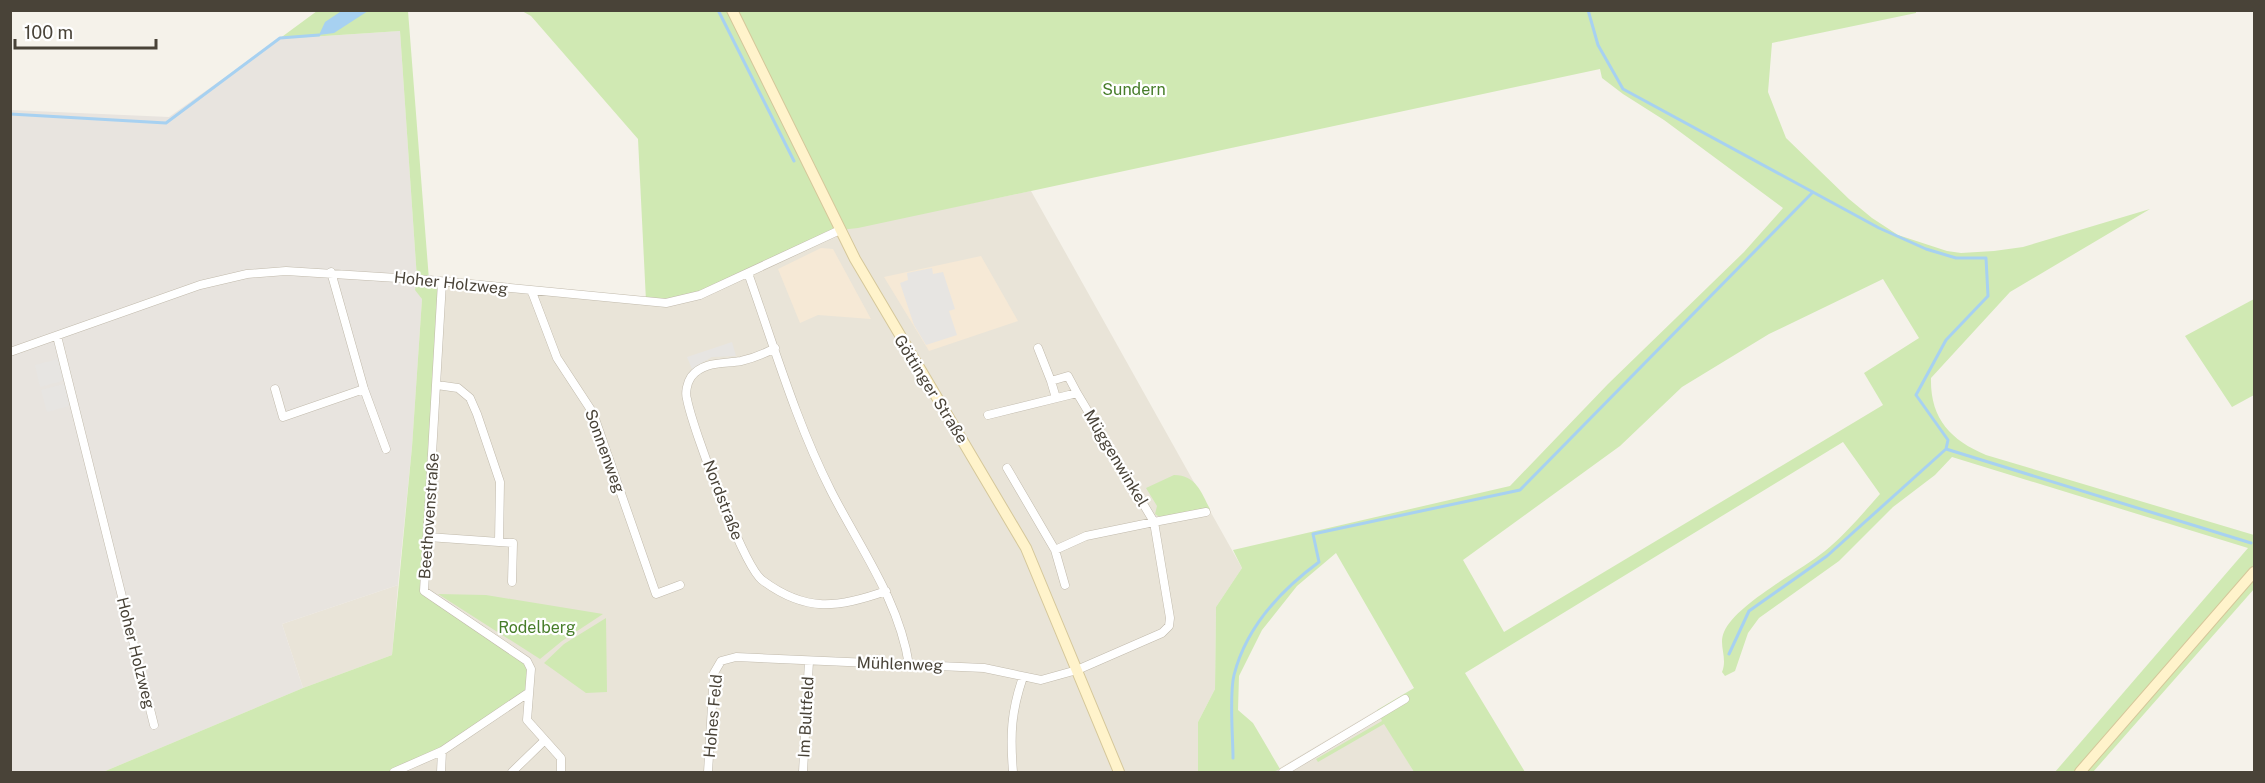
<svg xmlns="http://www.w3.org/2000/svg" width="2265" height="783" viewBox="0 0 2265 783" font-family="'Public Sans',sans-serif">
<style>
.residential{fill:#e9e4d8}
.commercial{fill:#f6e9d6}
.industrial{fill:#e8e4df}
.green{fill:#d0e9b3;fill-rule:evenodd}
.parking{fill:#e7e5e2}
.water{fill:#a7d1f1}
.lines{fill:none;stroke-linecap:round;stroke-linejoin:round}
.stream{stroke:#a7d1f1;stroke-width:3}
.street-casing{stroke:#c1baac;stroke-width:9}
.secondary-casing{stroke:#d5c79a;stroke-width:12}
.street{stroke:#fff;stroke-width:8}
.secondary{stroke:#fff3cb;stroke-width:10}
.labels{text-anchor:middle;dominant-baseline:central;stroke-width:4.5;stroke-linejoin:round;paint-order:stroke}
.park-label{font-size:16px;fill:#477d2a;stroke:#fff}
.street-label{font-size:16px;fill:#494338;stroke:#fff}
</style>
<rect width="100%" height="100%" fill="#f5f2ea"/>
<path class="residential" d="M 1031,191 L 1242,568 L 1216,607 L 1215,689 L 1198,722 L 1198,772 L 395,772 L 424,591 L 442,282 L 666,303 L 840,230 Z
M 398,585 L 392,655 L 303,688 L 282,624 Z
M 1377,710 L 1414,772 L 1273,772 Z"/>
<path class="commercial" d="M 821,248 L 833,249 L 871,319 L 818,315 L 800,323 L 778,269 Z
M 981,256 L 1018,321 L 929,351 L 884,277 Z"/>
<path class="industrial" d="M 400,31 L 417,279 L 422,299 L 412,447 L 398,585 L 282,624 L 303,688 L 103,772 L 11,772 L 11,110 L 169,117 L 279,39 Z"/>
<path class="green" d="M 317,11 L 408,11 L 429,280 L 442,282 L 424,591 L 531,669 L 528,693 L 442,751 L 395,772 L 103,772 L 303,688 L 392,655 L 412,447 L 422,299 L 415,290 L 417,279 L 400,31 L 279,39 Z
M 522,11 L 1916,11 L 1916,13 L 1772,43 L 1768,92 L 1786,138 L 1849,199 L 1872,218 L 1898,235 L 1947,251 L 1961,253 L 1994,251 L 2023,247 L 2150,209 L 2010,292 L 1931,378 C 1930,418 1950,440 1986,455 L 2254,535 L 2254,589 L 2093,772 L 2055,772 L 2248,548 L 1952,457 L 1935,475 L 1893,507 L 1839,561 L 1759,618 L 1748,633 L 1735,671 L 1725,676 L 1722,672 C 1728,658 1718,645 1724,632 C 1736,604 1800,571 1825,551 C 1845,535 1863,513 1880,494 L 1843,442 L 1465,673 L 1525,772 L 1414,772 L 1384,724 L 1318,762 L 1316,759 L 1382,721 L 1377,710 L 1414,688 L 1336,553 L 1297,586 L 1262,630 L 1239,676 L 1238,710 L 1253,723 L 1280,769 L 1273,772 L 1198,772 L 1198,722 L 1215,689 L 1216,607 L 1242,568 L 1233,550 L 1510,486 L 1608,384 L 1744,252 L 1783,208 L 1664,120 L 1623,94 L 1602,78 L 1600,69 L 858,228 L 840,230 C 787,255 703,306 646,301 L 638,139 L 531,16 ZM 1883,279 L 1919,338 L 1864,373 L 1883,405 L 1504,632 L 1463,560 L 1620,446 L 1682,387 L 1769,334 Z
M 2254,299 L 2254,395 L 2232,407 L 2185,336 Z
M 1174,475 C 1196,475 1201,492 1210,509 L 1163,519 L 1155,514 L 1157,506 L 1146,488 Z
M 438,594 L 486,595 L 603,614 L 562,641 L 540,659 Z
M 606,618 L 607,692 L 586,693 L 544,663 L 564,644 Z"/>
<path class="parking" d="M 932,268 L 933,274 L 943,272 L 955,309 L 949,311 L 957,335 L 926,345 L 914,325 L 900,283 L 908,280 L 907,273 Z
M 732,342 L 736,356 L 712,357 L 692,369 L 687,357 Z
M 61,358 L 66,380 L 40,387 L 35,365 Z
M 68,383 L 73,405 L 47,412 L 41,390 Z"/>
<path class="water" d="M 343,10 L 368,11 L 334,33 L 319,35 L 325,22 Z"/>
<g class="lines">
<path class="stream" d="M 718,10 L 794,161
M 1588,10 L 1598,45 L 1623,89 L 1879,228 L 1926,249 L 1956,258 L 1986,258 L 1988,296 L 1946,340 L 1916,395 L 1948,440 L 1946,449 L 1827,556 L 1749,611 L 1729,654
M 10,114 L 166,123 L 280,38 L 319,35
M 1946,449 L 2251,543
M 1233,758 C 1233,736 1229,695 1234,675 C 1246,628 1281,590 1319,562 L 1313,534 L 1520,490 L 1813,192"/>
<g class="street-casing">
<path id="street" d="M 331,272 L 364,389 L 386,449
M 748,273 C 774,346 796,422 831,491 C 860,548 899,600 909,665
M 442,282 L 424,591 L 527,661 L 531,669 L 527,720 L 561,758 L 561,772
M 532,292 L 557,358 L 593,413 L 656,594 L 680,585
M 57,336 L 154,725
M 775,348 C 764,354 754,358 741,361 C 724,364 703,361 691,377 C 687,383 685,393 687,399 C 692,427 743,565 762,580 C 806,613 838,608 886,591
M 1038,348 L 1051,381 L 1068,376 L 1077,393
M 10,352 L 200,285 L 247,274 L 286,271 L 429,280 L 666,303 L 700,295 L 840,230
M 1051,381 L 1056,398
M 275,389 L 283,417 L 364,389
M 988,415 L 1077,393 L 1154,522 L 1206,512
M 428,537 L 499,542 L 500,482 L 477,414 L 470,398 L 458,388 L 437,385
M 499,542 L 513,543 L 512,582
M 1055,550 L 1065,585
M 394,772 L 442,751 L 528,693
M 441,772 L 442,751
M 512,772 L 545,740
M 708,772 L 714,673 L 721,661 L 736,657 L 984,668 L 1041,680 L 1077,670 L 1162,633 L 1169,626 L 1170,618 L 1154,522 L 1086,536 L 1055,550 L 1007,468
M 803,772 L 809,661
M 1013,772 C 1010,735 1011,712 1023,677
M 1283,772 L 1405,699"/>
</g>
<g class="secondary-casing">
<path id="secondary" d="M 732,10 L 855,259 L 1026,548 L 1119,772
M 2080,772 L 2254,572"/>
</g>
<use href="#street" class="street"/>
<use href="#secondary" class="secondary"/>
</g>
<g class="labels">
<g class="park-label">
<text x="1134" y="89">Sundern</text>
<text x="537" y="627">Rodelberg</text>
</g>
<g class="street-label">
<text transform="translate(451 283) rotate(6)">Hoher Holzweg</text>
<text transform="translate(931 389) rotate(58)">Göttinger Straße</text>
<text transform="translate(605 451) rotate(70)">Sonnenweg</text>
<text transform="translate(1116 458) rotate(59)">Müggenwinkel</text>
<text transform="translate(723 500) rotate(69)">Nordstraße</text>
<text transform="translate(429 516) rotate(-86)">Beethovenstraße</text>
<text transform="translate(136 653) rotate(76)">Hoher Holzweg</text>
<text transform="translate(900 664) rotate(2)">Mühlenweg</text>
<text transform="translate(713 716) rotate(-85)">Hohes Feld</text>
<text transform="translate(806 717) rotate(-87)">Im Bultfeld</text>
</g>
</g>
<rect width="2265" height="783" fill="none" stroke="#494338" stroke-width="24"/>
<path d="M15 39v9h141v-9" fill="none" stroke="#494338" stroke-width="3"/>
<text x="24" y="39" font-size="18" fill="#494338" stroke="#ffffff" stroke-width="4.5" paint-order="stroke">100 m</text>
</svg>
